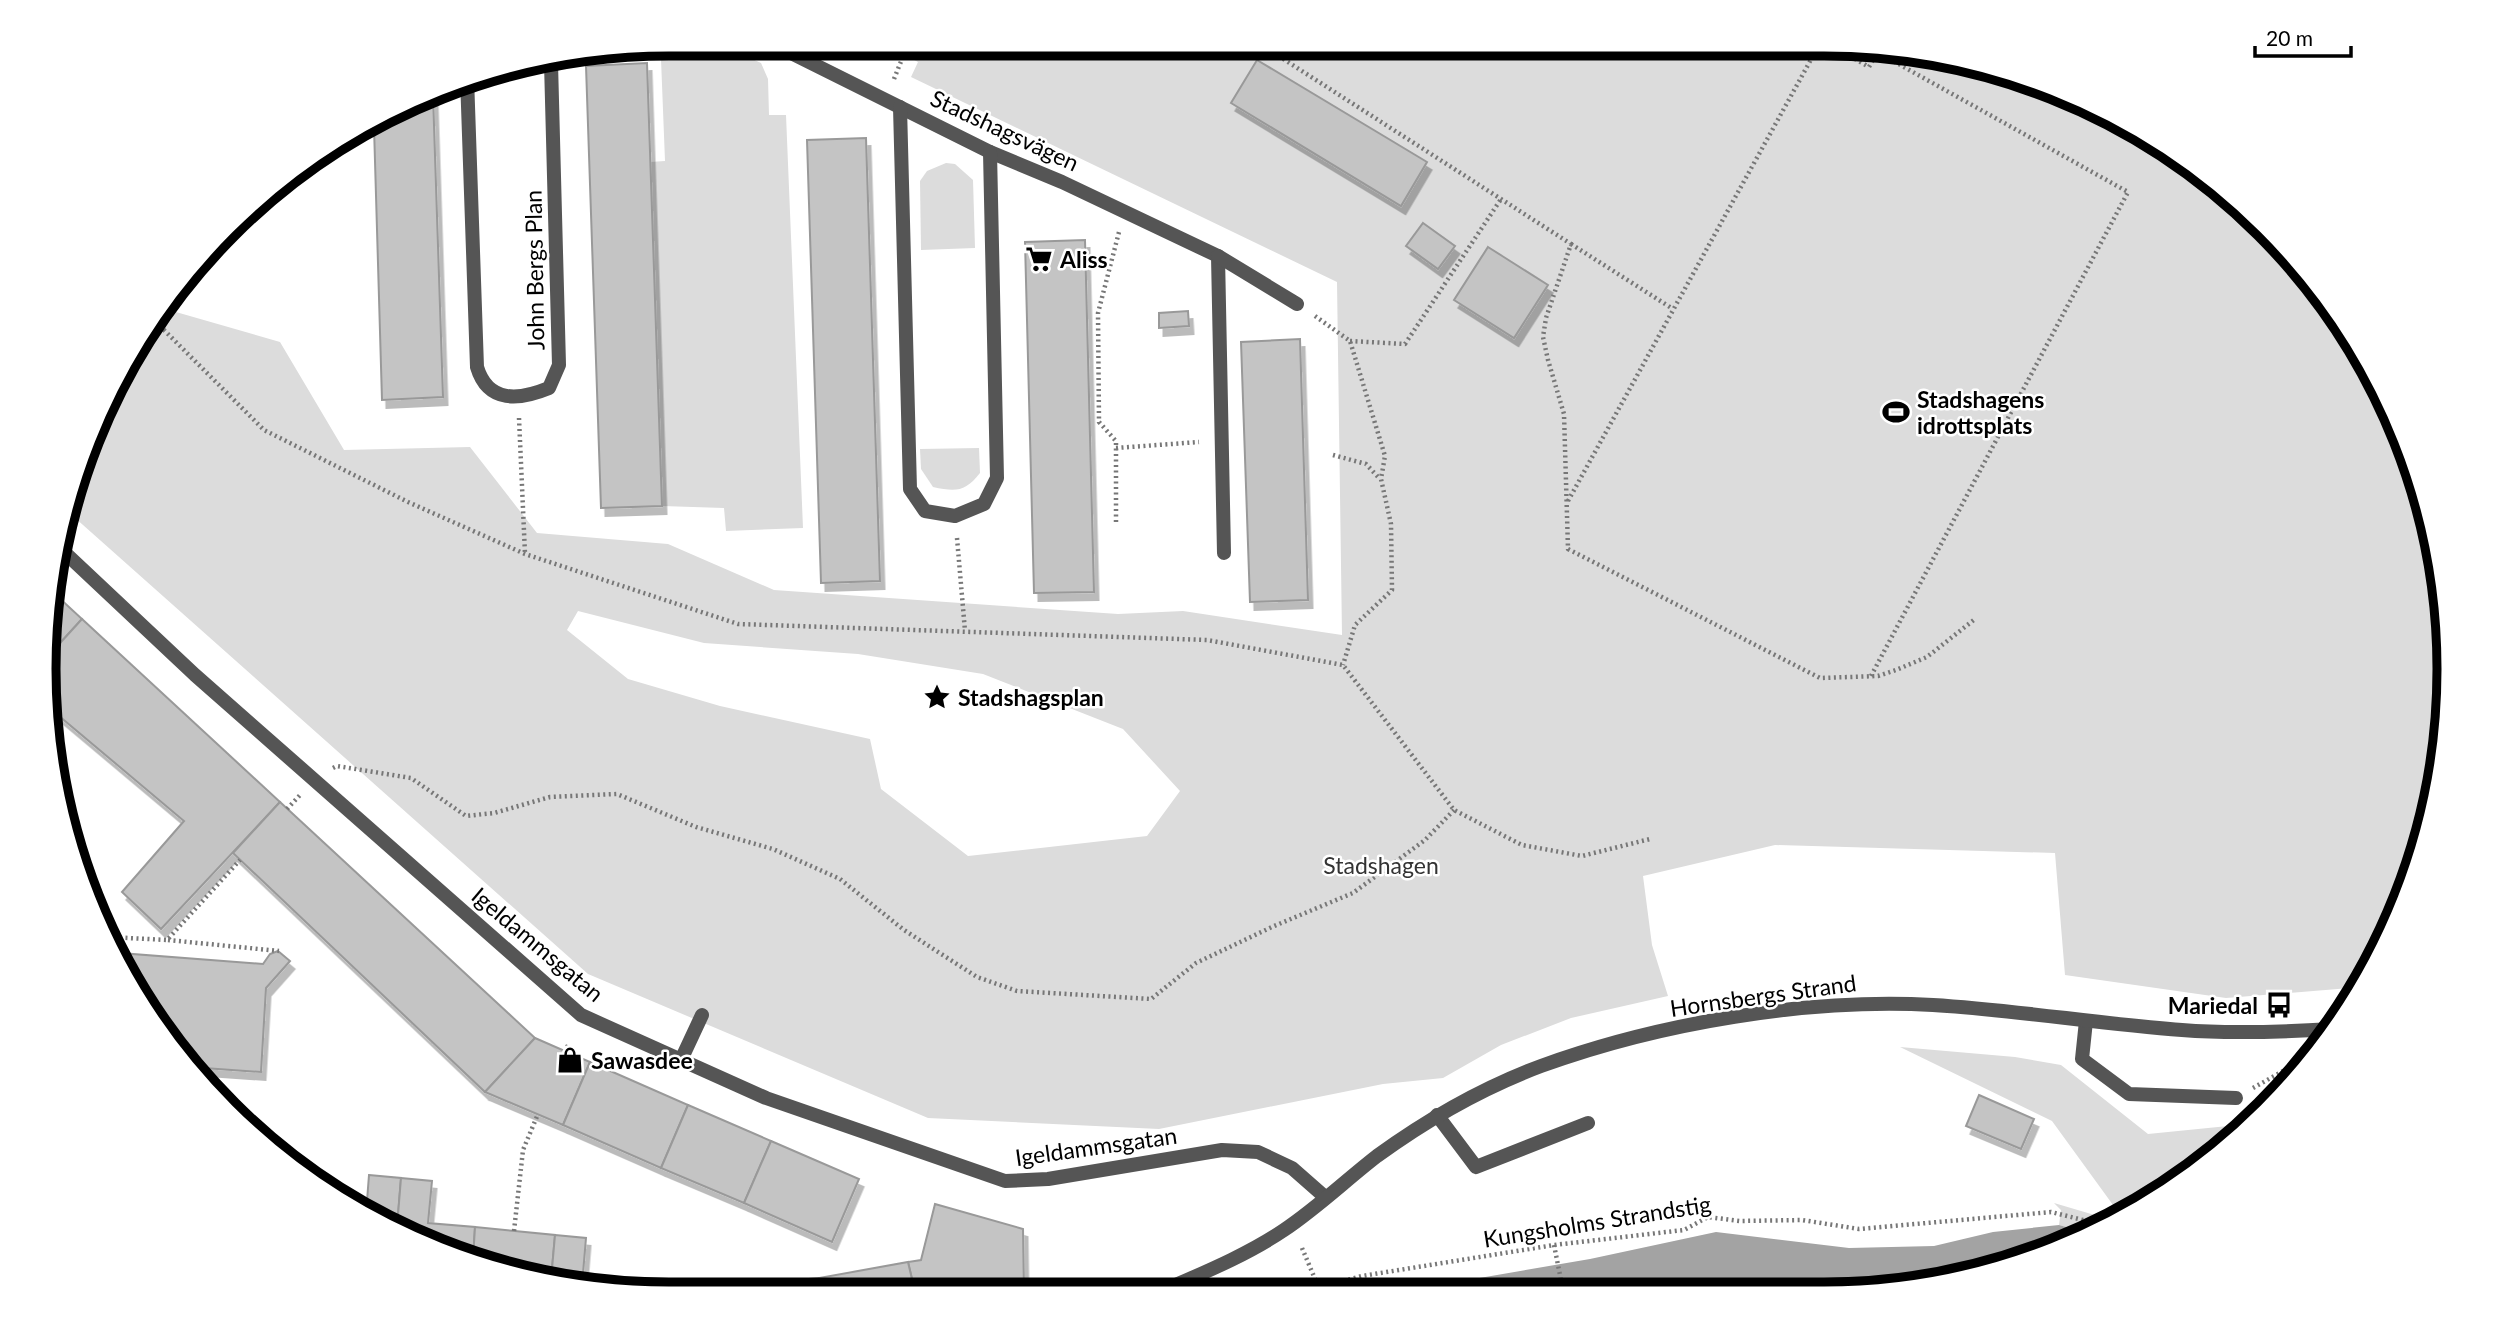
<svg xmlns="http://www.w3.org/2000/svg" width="2493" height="1338" viewBox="0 0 2493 1338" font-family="Lato,sans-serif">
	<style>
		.green { fill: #dcdcdc; fill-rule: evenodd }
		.water { fill: #a3a3a3 }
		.building { fill: #c4c4c4; stroke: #999; stroke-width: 2; filter: url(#shadow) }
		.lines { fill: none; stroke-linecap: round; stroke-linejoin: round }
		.path { stroke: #777; stroke-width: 4.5; stroke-dasharray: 2 3.5; stroke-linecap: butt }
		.lane { stroke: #555; stroke-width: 14 }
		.street { stroke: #555; stroke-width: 14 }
		.labels { text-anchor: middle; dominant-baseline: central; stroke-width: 5; stroke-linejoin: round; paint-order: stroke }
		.street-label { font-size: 23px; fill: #000; stroke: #fff }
		.poi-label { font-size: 23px; font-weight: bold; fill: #000; stroke: #fff; text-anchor: start }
		.park-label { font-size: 23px; fill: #333; stroke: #fff }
		.rim { fill: none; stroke: #000; stroke-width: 9 }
	</style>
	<defs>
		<filter id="shadow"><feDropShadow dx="4.5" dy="8" stdDeviation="0" flood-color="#0004"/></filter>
	</defs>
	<rect width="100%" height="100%" fill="#fff"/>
	<!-- green -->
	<g class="green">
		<path d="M 669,44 L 720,44 L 761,63 L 768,79 L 769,115 L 786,115 L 803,528 L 726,531 L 724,508 L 662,506 L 650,162 L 665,161 L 661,59 L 592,57 Z"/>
		<path d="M 889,44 L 1864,45 L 1986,65 L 2136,127 L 2236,199 L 2320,288 L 2385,392 L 2428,507 L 2448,628 L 2444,750 L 2416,870 L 2366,981 L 2362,987 L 2226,998 L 2065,975 L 2055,853 L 1775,845 L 1643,876 L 1652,945 L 1668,996 L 1571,1018 L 1501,1045 L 1443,1078 L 1383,1084 L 1159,1129 L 928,1118 L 588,974 L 65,509 L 149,322 L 162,308 L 280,342 L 344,450 L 470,447 L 537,533 L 668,544 L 774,590 L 1118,614 L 1183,611 L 1342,635 L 1337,282 L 911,77 L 918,62 L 893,49 ZM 578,611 L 704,643 L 858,654 L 983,674 L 1123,729 L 1180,791 L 1147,836 L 968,856 L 881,789 L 870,739 L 720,706 L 628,679 L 567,630 Z"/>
		<path d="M 946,163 L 955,164 L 973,180 L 975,248 L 921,250 L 920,181 L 927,171 Z"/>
		<path d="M 979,448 L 980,473 C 965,492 956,492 933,487 L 921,469 L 920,449 Z"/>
		<path d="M 1900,1047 L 2015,1057 L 2061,1065 L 2148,1134 L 2238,1125 L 2276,1097 L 2172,1189 L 2121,1216 L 2052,1121 Z"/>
		<path d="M 2054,1203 L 2098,1216 L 2119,1217 L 2088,1233 L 2059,1225 L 2061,1210 Z"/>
	</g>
	<!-- water -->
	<path class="water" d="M 2059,1225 L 2088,1233 L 2063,1247 L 1905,1289 L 1410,1290 L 1590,1259 L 1716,1232 L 1849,1248 L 1934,1246 L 1993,1232 Z"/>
	<!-- building -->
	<g class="building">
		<path d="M 1257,60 L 1427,162 L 1401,206 L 1231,103 Z"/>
		<path d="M 647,63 L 662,506 L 601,508 L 586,66 Z"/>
		<path d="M 433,95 L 443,397 L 382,400 L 374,127 Z"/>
		<path d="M 866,138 L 880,581 L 821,583 L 807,140 Z"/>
		<path d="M 1423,223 L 1455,246 L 1438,269 L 1406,246 Z"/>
		<path d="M 1085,240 L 1094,592 L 1034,593 L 1025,242 Z"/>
		<path d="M 1488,247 L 1548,285 L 1514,338 L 1454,300 Z"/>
		<path d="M 1188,311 L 1189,326 L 1159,328 L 1159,313 Z"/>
		<path d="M 1300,339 L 1308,600 L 1250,602 L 1241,342 Z"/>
		<path d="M 56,595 L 82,619 L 51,653 Z"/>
		<path d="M 82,619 L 280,802 L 161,929 L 122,892 L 184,821 L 46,705 L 51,653 Z"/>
		<path d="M 280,802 L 535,1038 L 485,1092 L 233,853 Z"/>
		<path d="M 278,951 L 290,961 L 266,988 L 261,1072 L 190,1067 L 119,953 L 263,964 L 270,954 Z"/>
		<path d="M 535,1038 L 590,1062 L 563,1125 L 485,1092 Z"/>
		<path d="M 590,1062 L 688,1105 L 661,1168 L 563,1125 Z"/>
		<path d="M 1979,1095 L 2034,1119 L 2021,1149 L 1966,1126 Z"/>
		<path d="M 688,1105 L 771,1141 L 744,1203 L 661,1168 Z"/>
		<path d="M 771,1141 L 859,1179 L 832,1242 L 744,1203 Z"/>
		<path d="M 369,1175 L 401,1178 L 397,1227 L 366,1214 Z"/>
		<path d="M 401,1178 L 432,1181 L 428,1223 L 475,1227 L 473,1259 L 397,1227 Z"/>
		<path d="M 935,1204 L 1023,1229 L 1024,1292 L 915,1292 L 908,1262 L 921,1260 Z"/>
		<path d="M 475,1227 L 555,1235 L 551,1280 L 507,1273 L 473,1259 Z"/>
		<path d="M 555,1235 L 586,1238 L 582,1285 L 551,1280 Z"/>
		<path d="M 908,1262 L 915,1292 L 821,1292 L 819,1278 Z"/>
		<path d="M 819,1278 L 821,1292 L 729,1293 L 729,1286 Z"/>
		<path d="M 729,1286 L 729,1293 L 635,1293 L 635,1289 Z"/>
		<path d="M 601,1288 L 635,1289 L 635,1293 L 629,1293 Z"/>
	</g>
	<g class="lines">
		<!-- path -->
		<g class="path">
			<path d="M 1260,44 L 1571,244 L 1546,318 L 1543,337 L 1548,360 L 1564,414 L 1568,549 L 1820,678 L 1878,676 L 1896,670 L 1927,657 L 1975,619"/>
			<path d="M 1831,45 L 1869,67 L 1880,48"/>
			<path d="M 894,79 L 908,44"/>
			<path d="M 1571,244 L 1673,309"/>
			<path d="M 1315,316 L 1350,341 L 1385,456 L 1381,479 L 1391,524 L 1392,590 L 1355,625 L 1343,665"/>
			<path d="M 152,318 L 264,430 L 408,502 L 525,554 L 738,624 L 1207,640 L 1343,665 L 1454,810 L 1522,845 L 1582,856 L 1650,839"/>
			<path d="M 1350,341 L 1405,344 L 1501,199"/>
			<path d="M 519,418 L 525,554"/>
			<path d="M 1116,448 L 1199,442"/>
			<path d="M 1333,455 L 1366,464 L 1380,479"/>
			<path d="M 1568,501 L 1819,45"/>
			<path d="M 1116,522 L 1116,441 L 1099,422 L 1098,313 L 1119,232"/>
			<path d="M 957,538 L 965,631"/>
			<path d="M 1871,676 L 2128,192 L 1877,52"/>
			<path d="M 333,768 L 337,766 L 411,778 L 466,816 L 494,813 L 550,797 L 617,794 L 696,827 L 773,849 L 840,879 L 904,930 L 977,977 L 1017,991 L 1151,999 L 1196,963 L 1274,926 L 1353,893 L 1425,840 L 1454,810"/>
			<path d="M 287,809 L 300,795"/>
			<path d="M 109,937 L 167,940 L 240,860"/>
			<path d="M 168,940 L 279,951"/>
			<path d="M 565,1052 L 569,1043"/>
			<path d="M 2253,1088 L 2292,1066"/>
			<path d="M 514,1231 L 523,1150 L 538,1114"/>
			<path d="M 1554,1245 L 1563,1290"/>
			<path d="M 1302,1248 L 1318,1286"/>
			<path d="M 1306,1291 L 1362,1276 L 1554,1245 L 1684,1230 L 1708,1217 L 1740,1221 L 1802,1220 L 1859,1229 L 2051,1212 L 2103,1225"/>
		</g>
		<!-- lane -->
		<g class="lane">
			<path d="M 2086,1021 L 2082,1059 L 2129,1094 L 2236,1098"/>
			<path d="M 681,1060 L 702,1015"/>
			<path d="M 1437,1115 L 1476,1167 L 1588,1123"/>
		</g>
		<!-- street -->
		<g class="street">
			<path d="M 773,44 L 990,152 L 1062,182 L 1218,256 L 1224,553"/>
			<path d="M 467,77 L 477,367 C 488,404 520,400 549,388 L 559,365 L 551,63"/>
			<path d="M 900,107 L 910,489 L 925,511 L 955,516 L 984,504 L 997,478 L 990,152"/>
			<path d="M 1218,256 L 1297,304"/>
			<path d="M 61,549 L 195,675 L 581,1015 L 766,1098 L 1005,1181 L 1048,1179 L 1222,1150 L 1258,1152 L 1292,1168 L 1325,1197"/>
			<path d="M 1162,1291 C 1203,1273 1247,1255 1284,1230 C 1317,1208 1346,1180 1377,1156 C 1428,1119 1482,1088 1541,1066 C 1659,1023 1808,998 1933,1005 C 2017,1010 2099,1024 2182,1030 C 2232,1034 2282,1032 2332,1029"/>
		</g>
	</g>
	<!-- icons -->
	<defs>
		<g id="supermarket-bare" transform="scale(2.1)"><path d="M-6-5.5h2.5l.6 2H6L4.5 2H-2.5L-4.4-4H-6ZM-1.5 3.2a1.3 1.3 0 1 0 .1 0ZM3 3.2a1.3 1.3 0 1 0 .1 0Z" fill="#000" stroke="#fff" stroke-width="2.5" paint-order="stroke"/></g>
		<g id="stadium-bare" transform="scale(2.1)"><path d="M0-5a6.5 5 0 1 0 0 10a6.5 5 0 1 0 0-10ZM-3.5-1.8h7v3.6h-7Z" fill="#000" stroke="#fff" stroke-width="2.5" paint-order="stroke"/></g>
		<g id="sight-bare" transform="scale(2.1)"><path d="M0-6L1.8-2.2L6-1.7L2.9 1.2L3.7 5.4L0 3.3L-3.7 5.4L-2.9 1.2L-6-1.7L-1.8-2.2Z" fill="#000" stroke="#fff" stroke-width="2.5" paint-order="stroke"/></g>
		<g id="bus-bare" transform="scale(2.1)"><path d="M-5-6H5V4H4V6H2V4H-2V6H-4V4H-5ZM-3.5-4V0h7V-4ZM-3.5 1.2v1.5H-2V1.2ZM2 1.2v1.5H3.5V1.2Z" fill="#000" stroke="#fff" stroke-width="2.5" paint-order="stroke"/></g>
		<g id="shop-bare" transform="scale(2.1)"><path d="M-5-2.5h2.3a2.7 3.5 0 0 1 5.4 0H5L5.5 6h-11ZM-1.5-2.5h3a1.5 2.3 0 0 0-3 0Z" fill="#000" stroke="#fff" stroke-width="2.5" paint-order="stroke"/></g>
	</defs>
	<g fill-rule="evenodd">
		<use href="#supermarket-bare" x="1039" y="259"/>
		<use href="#stadium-bare" x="1896" y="412"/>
		<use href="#sight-bare" x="937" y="697"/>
		<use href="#bus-bare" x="2279" y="1005"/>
		<use href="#shop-bare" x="570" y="1060"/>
	</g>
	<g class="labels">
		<!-- street labels -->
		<g class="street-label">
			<text transform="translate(1005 130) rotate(25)">Stadshagsvägen</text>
			<text transform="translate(534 270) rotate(-91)">John Bergs Plan</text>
			<text transform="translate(538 944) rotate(40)">Igeldammsgatan</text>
			<text transform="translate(1763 995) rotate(-8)">Hornsbergs Strand</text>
			<text transform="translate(1096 1146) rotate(-8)">Igeldammsgatan</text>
			<text transform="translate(1597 1221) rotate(-9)">Kungsholms Strandstig</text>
		</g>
		<!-- poi labels -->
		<g class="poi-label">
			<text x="1060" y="259">Aliss</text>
			<text x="1917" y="399">Stadshagens<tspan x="1917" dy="26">idrottsplats</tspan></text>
			<text x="958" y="697">Stadshagsplan</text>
			<text x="2258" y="1005" text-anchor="end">Mariedal</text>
			<text x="591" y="1060">Sawasdee</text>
		</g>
		<!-- park labels -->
		<g class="park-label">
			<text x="1381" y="865">Stadshagen</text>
		</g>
	</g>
	<!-- crop -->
	<path d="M0 0H2493V1338H0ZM669 56H1824A613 613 0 0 1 2437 669V669A613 613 0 0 1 1824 1282H669A613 613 0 0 1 56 669V669A613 613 0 0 1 669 56Z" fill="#fff" fill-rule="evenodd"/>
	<path class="rim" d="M669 56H1824A613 613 0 0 1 2437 669V669A613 613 0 0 1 1824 1282H669A613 613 0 0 1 56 669V669A613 613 0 0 1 669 56Z"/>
	<!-- scale -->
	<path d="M2255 46v10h96v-10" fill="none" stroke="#000000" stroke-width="3.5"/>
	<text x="2266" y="46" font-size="21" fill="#000000" stroke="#ffffff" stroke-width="5" paint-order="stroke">20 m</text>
</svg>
